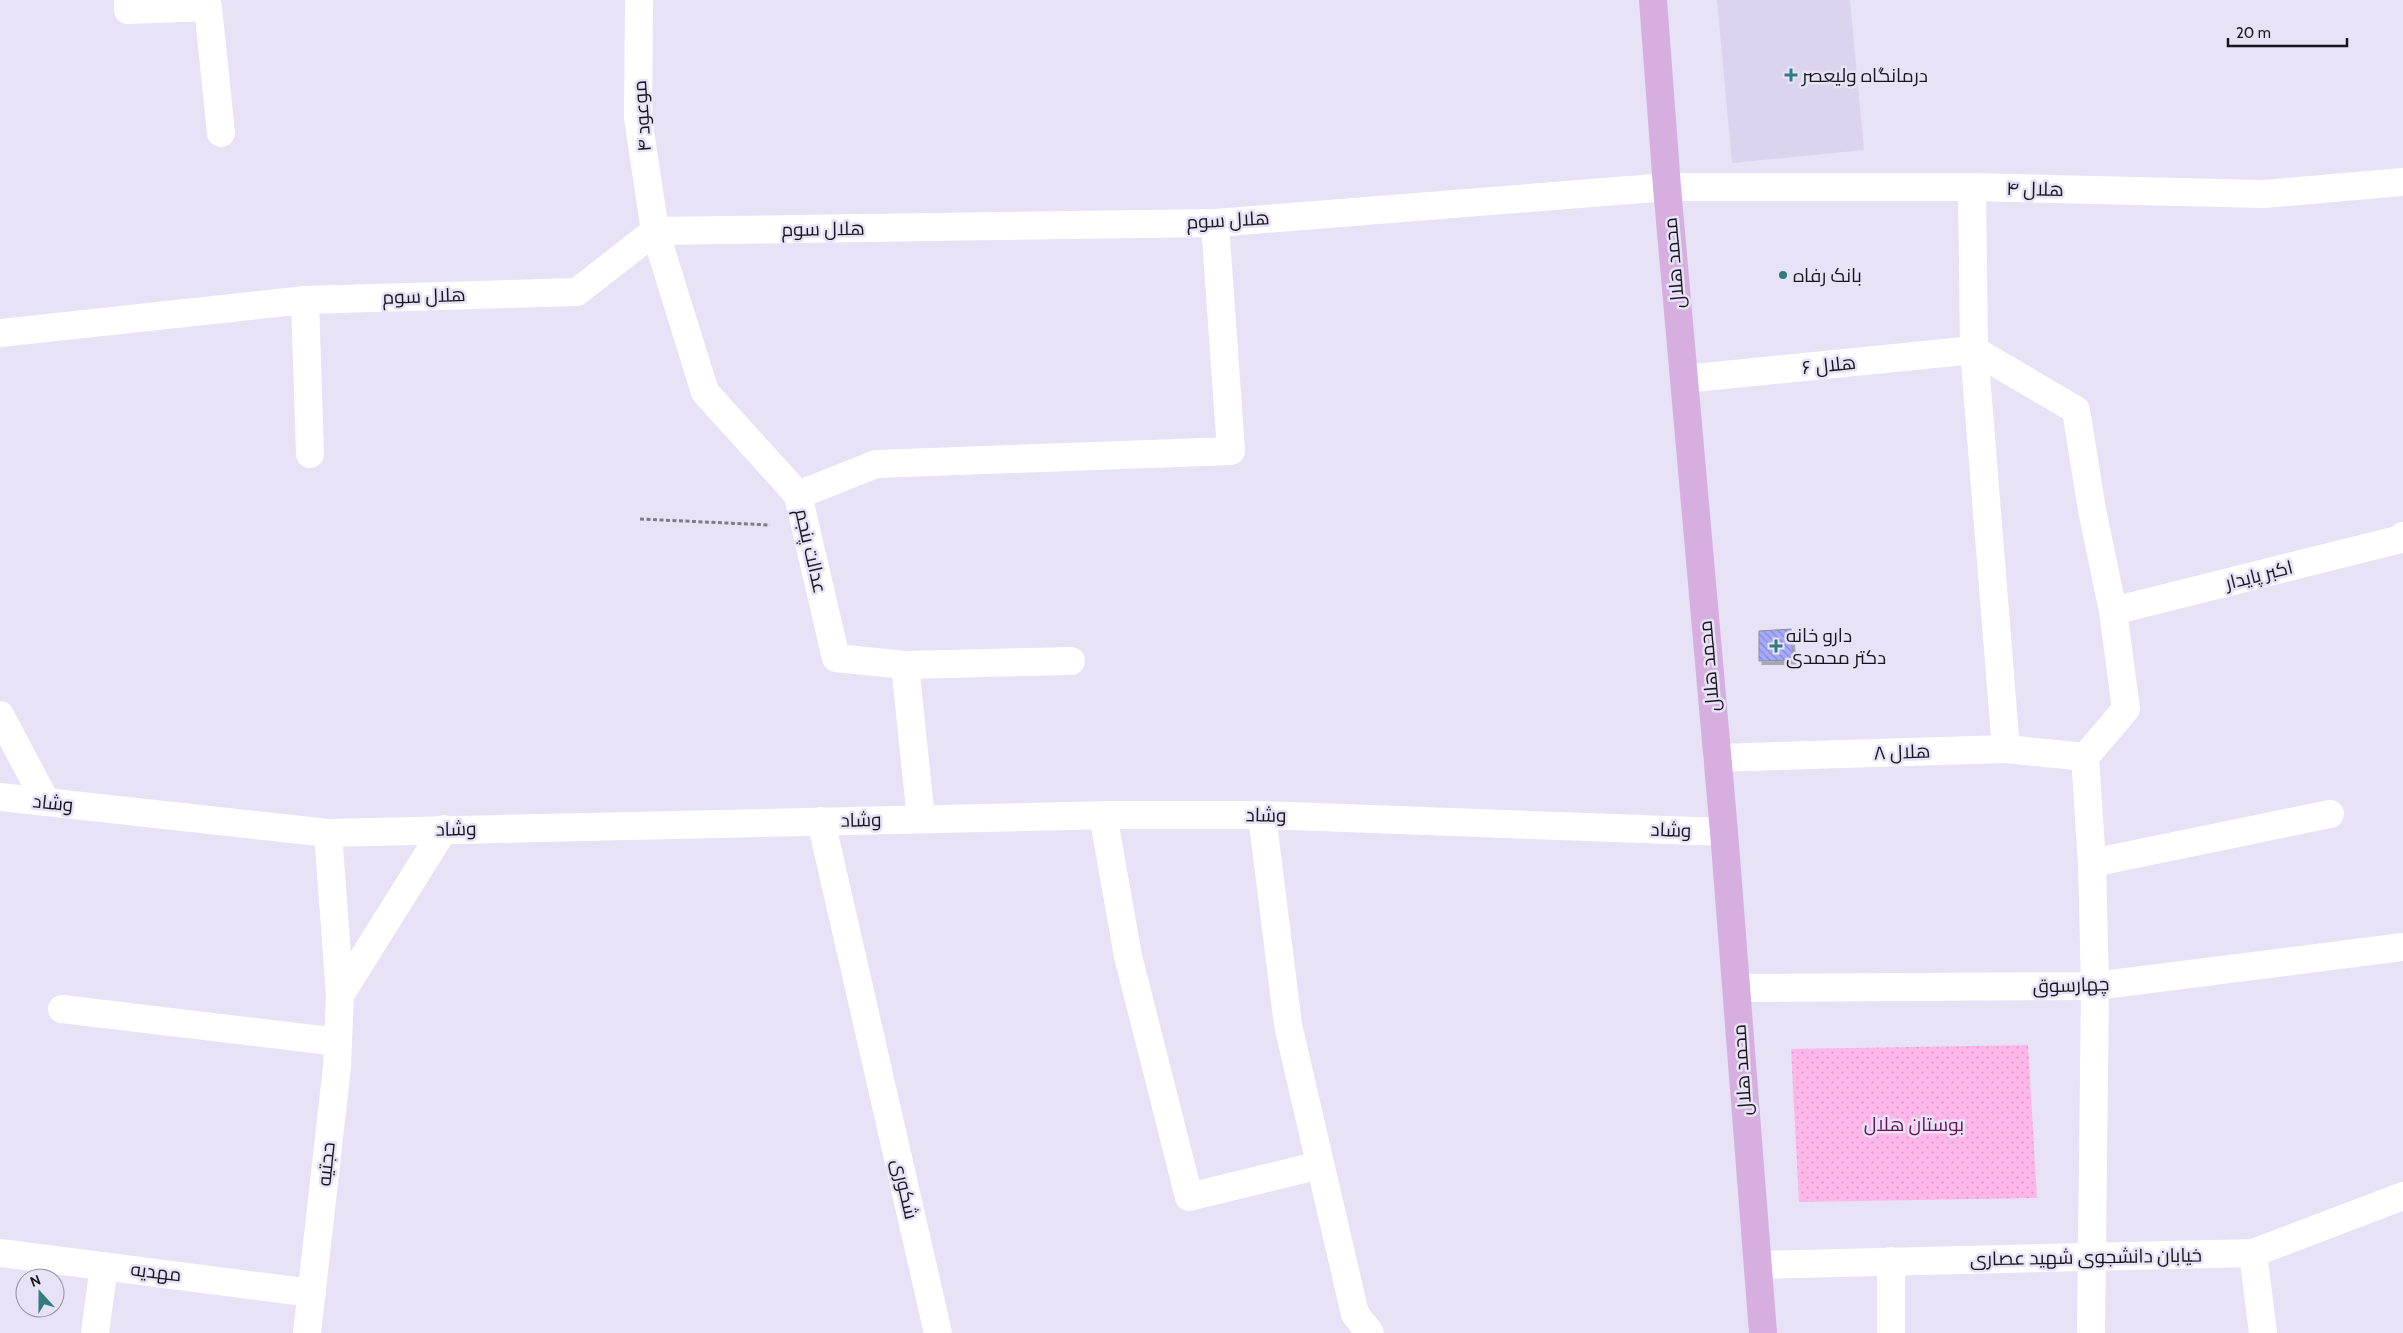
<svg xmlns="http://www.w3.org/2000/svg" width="2403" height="1333" viewBox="0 0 2403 1333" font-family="Cabin,Cairo,sans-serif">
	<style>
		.built { fill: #dcd4ee }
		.park { fill: url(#park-dots) }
		.building { fill: url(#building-back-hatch); stroke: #8c8fa1; filter: url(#shadow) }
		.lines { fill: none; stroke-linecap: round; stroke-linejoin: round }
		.path { stroke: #7f7c88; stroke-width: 3; stroke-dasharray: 4 2.5; stroke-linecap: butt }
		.minor { stroke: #fff; stroke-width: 28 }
		.major { stroke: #d6afe0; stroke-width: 28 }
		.poi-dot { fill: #327b81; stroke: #e7e2f5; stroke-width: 2 }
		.labels { text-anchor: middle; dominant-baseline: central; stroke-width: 5; stroke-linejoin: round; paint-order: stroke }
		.poi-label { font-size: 19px; fill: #18161d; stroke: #e7e2f5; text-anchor: start }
		.street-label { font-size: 19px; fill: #18161d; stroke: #e7e2f5 }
		.park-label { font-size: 19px; fill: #6c0e59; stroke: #e7e2f5 }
	</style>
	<defs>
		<pattern id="park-dots" width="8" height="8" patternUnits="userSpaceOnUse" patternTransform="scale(1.25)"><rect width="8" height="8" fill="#feb7e8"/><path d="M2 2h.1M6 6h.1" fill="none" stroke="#d99dc7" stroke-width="1.8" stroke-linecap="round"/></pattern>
		<pattern id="building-back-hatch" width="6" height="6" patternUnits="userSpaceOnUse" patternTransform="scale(1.25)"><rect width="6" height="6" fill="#a5aafd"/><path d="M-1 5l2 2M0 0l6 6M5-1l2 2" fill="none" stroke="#8589cc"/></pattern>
		<filter id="shadow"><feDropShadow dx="3" dy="5.5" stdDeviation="0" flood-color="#0004"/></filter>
	</defs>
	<rect width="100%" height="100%" fill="#e7e2f5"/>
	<!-- built -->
	<path class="built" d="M 1717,0 L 1850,0 L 1864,150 L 1732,163 Z"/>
	<!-- park -->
	<path class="park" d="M 2028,1045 L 2037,1198 L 1799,1202 L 1791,1049 Z"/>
	<!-- building -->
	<path class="building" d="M 1791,629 L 1793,660 L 1759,661 L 1759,631 Z"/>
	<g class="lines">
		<!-- path -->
		<path class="path" d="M 640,519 L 770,525"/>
		<!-- minor -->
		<g class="minor">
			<path d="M 128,0 L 128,10 L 208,7 L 221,133"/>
			<path d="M 639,0 L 638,118 L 655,231 L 705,392 L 798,495 L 836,658 L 905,665 L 921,819"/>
			<path d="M 1972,187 L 1974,350 L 2006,749"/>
			<path d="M 305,300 L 310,454"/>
			<path d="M 0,333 L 305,300 L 577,292 L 655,231 L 1215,223 L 1667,187 L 1972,187 L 2264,194 L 2403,182"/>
			<path d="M 1684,379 L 1974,350 L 2076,410 L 2092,510 L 2113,611 L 2126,709 L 2085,757 L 2092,863 L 2095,986 L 2091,1333"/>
			<path d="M 798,495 L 876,464 L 1231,451 L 1215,223"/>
			<path d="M 2113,611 L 2401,539 L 2403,536"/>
			<path d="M 905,665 L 1071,661"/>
			<path d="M 0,715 L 46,802"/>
			<path d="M 1717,758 L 2006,749 L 2085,757"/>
			<path d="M 0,797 L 328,833 L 1112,815 L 1262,815 L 1724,832"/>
			<path d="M 1103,815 L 1128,956 L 1189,1197 L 1320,1165"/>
			<path d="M 1262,815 L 1288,1025 L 1355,1314 L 1370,1333"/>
			<path d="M 821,821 L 938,1333"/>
			<path d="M 328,833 L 340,995 L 444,829"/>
			<path d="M 2092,863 L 2330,814"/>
			<path d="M 1736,988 L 2095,986 L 2403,947"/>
			<path d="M 62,1009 L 338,1042"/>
			<path d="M 0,1253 L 312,1293"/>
			<path d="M 2253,1253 L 2263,1333"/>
			<path d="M 1891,1261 L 1891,1333"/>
			<path d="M 1758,1265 L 2253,1253 L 2403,1196"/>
			<path d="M 95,1333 L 104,1266"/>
			<path d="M 307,1333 L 337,1067 L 340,995"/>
		</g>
		<!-- major -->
		<path class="major" d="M 1653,0 L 1667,187 L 1724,832 L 1763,1333"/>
	</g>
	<!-- markers -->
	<g class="poi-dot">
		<path d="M1788.5 67.5h5v5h5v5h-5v5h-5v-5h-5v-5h5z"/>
		<circle cx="1783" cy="275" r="5"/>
		<path d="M1773.5 638.5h5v5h5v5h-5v5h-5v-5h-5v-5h5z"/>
	</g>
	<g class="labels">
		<!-- poi labels -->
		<g class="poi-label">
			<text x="1802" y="75">درمانگاه ولیعصر</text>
			<text x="1793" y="275">بانک رفاه</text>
			<text x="1786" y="635">دارو خانه<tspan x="1786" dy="22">دکتر محمدی</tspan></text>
		</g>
		<!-- street labels -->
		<g class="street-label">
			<text transform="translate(642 116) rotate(-94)">موعود ۴</text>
			<text transform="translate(2035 189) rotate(1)">هلال ۴</text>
			<text transform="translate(1228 220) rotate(-3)">هلال سوم</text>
			<text transform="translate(823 229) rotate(-1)">هلال سوم</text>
			<text transform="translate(1674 263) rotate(-95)">محمد هلال</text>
			<text transform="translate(424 296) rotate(-2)">هلال سوم</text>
			<text transform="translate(1829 365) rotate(-6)">هلال ۶</text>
			<text transform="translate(811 551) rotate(77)">عدالت پنجم</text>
			<text transform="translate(2259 575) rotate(-14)">اکبر پایدار</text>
			<text transform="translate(1709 666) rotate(-95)">محمد هلال</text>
			<text transform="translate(1902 752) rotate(-2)">هلال ۸</text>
			<text transform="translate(53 803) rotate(6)">وشاد</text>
			<text transform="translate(1266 815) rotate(1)">وشاد</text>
			<text transform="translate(861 820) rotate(-1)">وشاد</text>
			<text transform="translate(456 829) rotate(-1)">وشاد</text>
			<text transform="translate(1671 830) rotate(2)">وشاد</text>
			<text transform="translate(2071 985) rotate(-2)">چهارسوق</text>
			<text transform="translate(1742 1070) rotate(-94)">محمد هلال</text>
			<text transform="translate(326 1164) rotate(-84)">حجتیه</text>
			<text transform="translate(905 1189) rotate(77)">شکوری</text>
			<text transform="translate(2086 1257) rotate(-1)">خیابان دانشجوی شهید عصاری</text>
			<text transform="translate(156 1272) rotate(7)">مهدیه</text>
		</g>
		<!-- park labels -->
		<g class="park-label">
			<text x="1914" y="1124">بوستان هلال</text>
		</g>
	</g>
	<!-- north arrow -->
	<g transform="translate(40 1293) rotate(339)"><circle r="24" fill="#e7e2f5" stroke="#94909f"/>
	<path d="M0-4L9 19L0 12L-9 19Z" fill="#327b81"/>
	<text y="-8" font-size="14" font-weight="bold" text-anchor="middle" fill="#18161d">N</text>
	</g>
	<!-- scale -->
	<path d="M2228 38v8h119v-8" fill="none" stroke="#18161d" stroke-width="2.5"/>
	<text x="2236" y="38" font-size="15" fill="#18161d" stroke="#e7e2f5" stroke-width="4" paint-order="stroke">20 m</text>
</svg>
